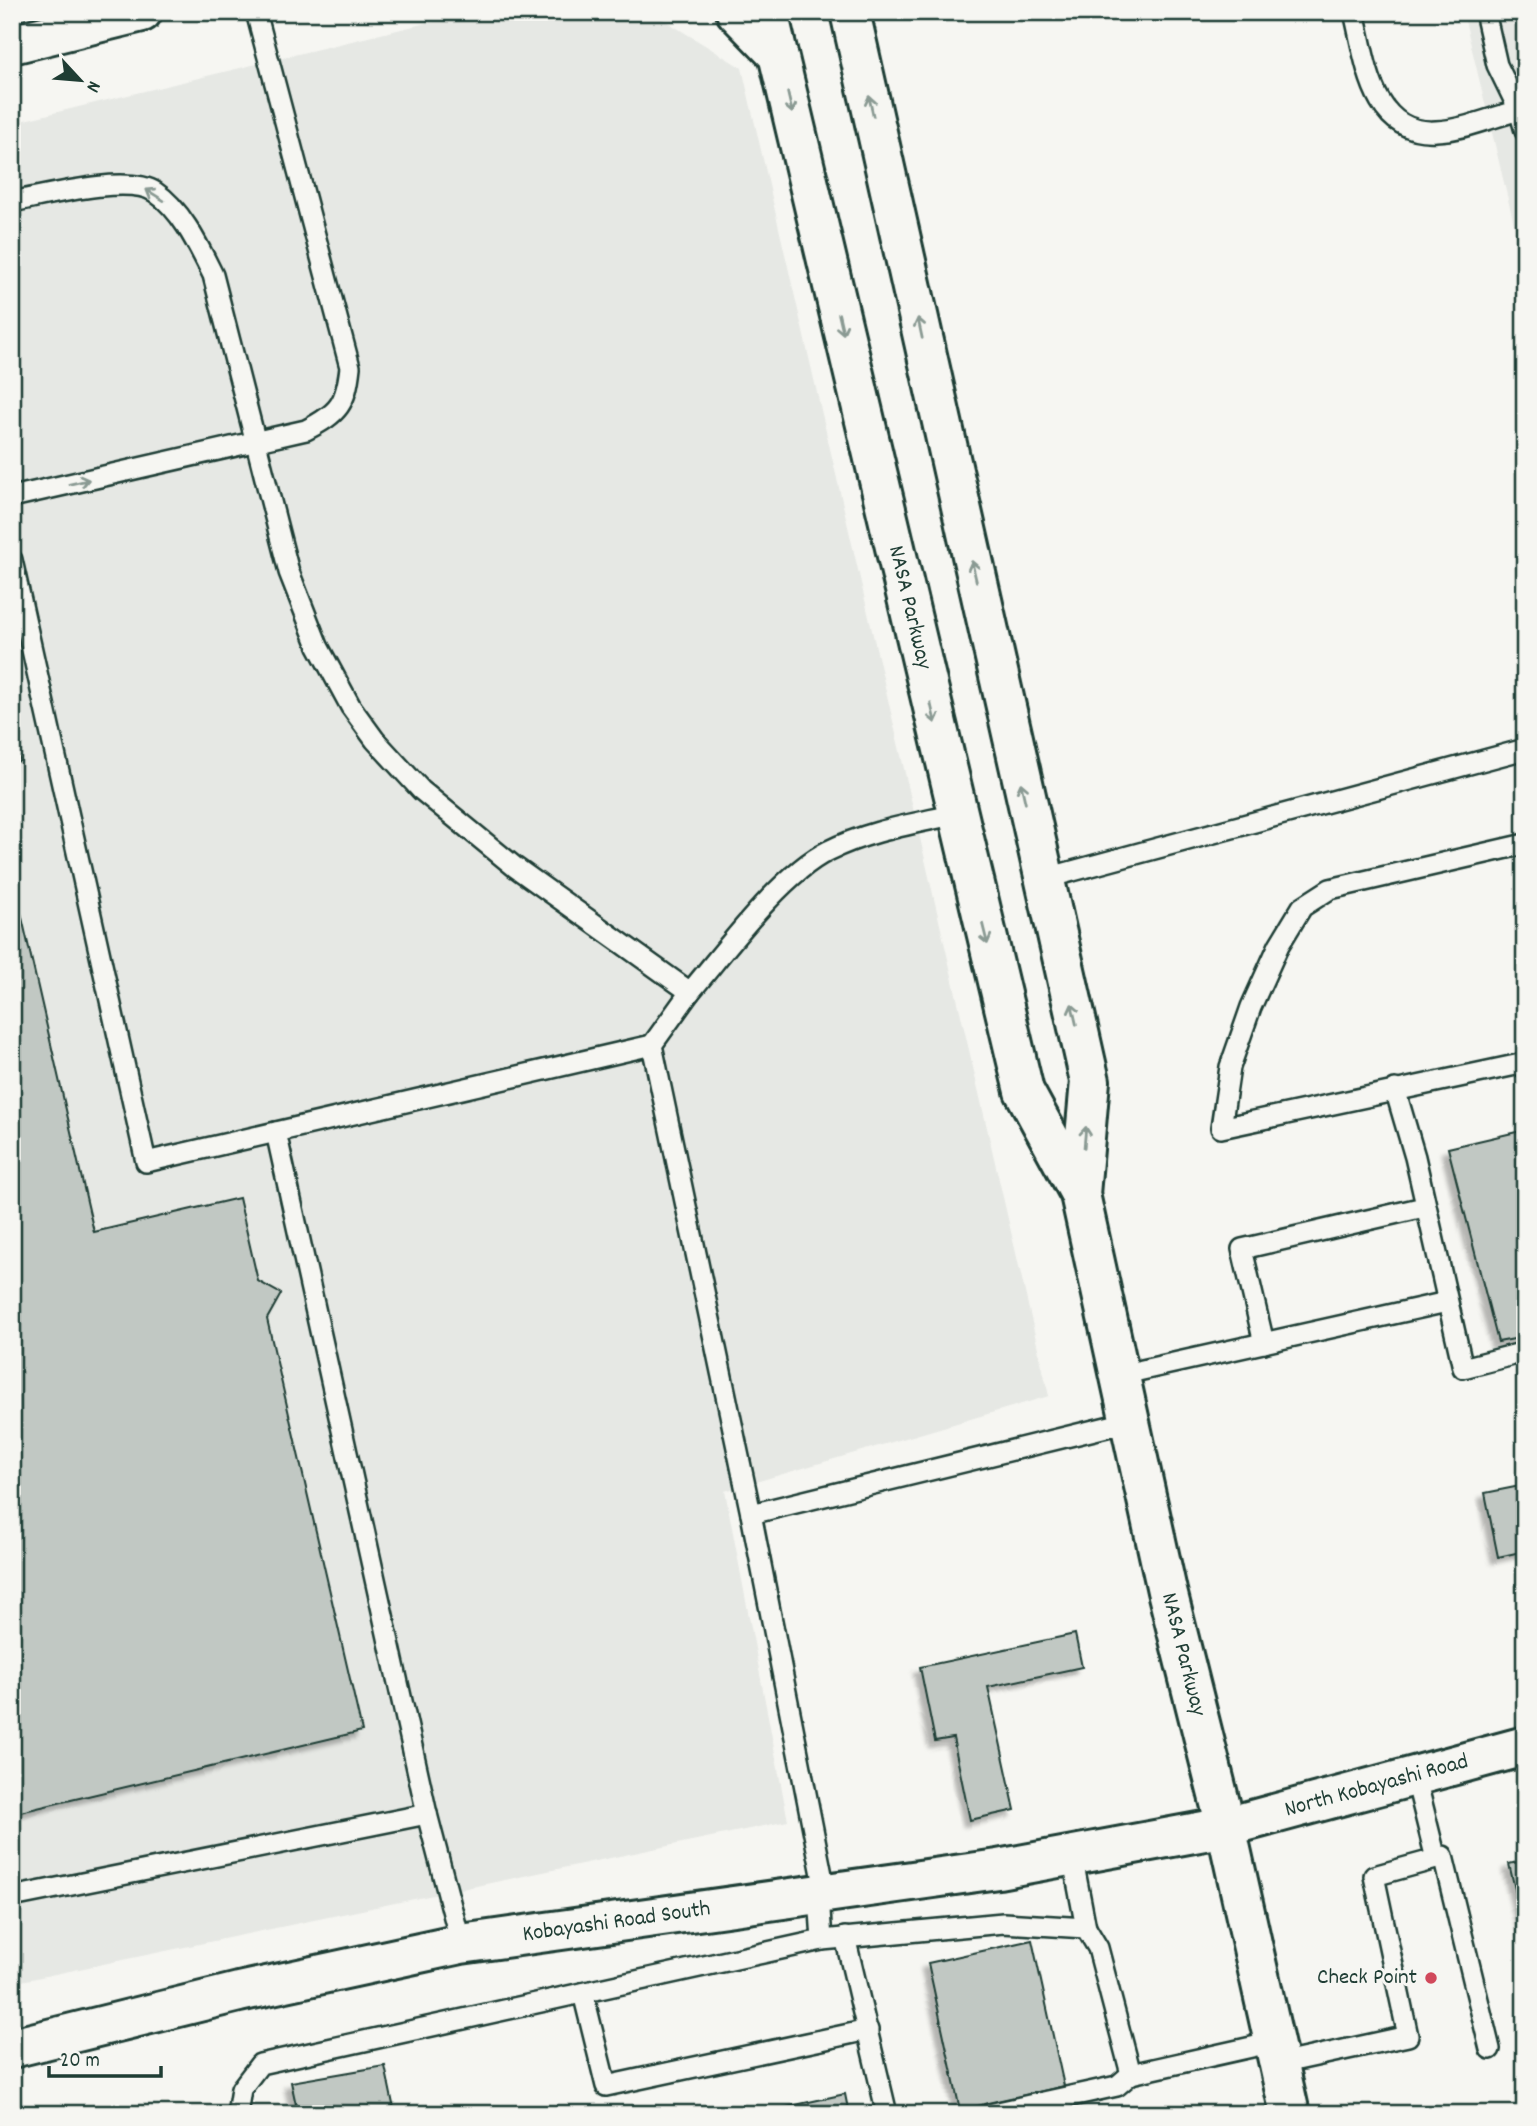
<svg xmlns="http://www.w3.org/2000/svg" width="1537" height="2126" viewBox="0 0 1537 2126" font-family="Dekko,sans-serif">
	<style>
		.built { fill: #e6e8e4 }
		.building { fill: #c1c8c3; stroke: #1f3d34; stroke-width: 2; filter: url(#shadow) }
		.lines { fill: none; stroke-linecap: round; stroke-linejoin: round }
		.lane-casing { stroke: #1f3d34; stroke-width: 24 }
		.street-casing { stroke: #1f3d34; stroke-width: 44 }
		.secondary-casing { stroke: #1f3d34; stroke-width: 44 }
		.primary-casing { stroke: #1f3d34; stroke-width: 44 }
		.lane { stroke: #f6f6f2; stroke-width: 19 }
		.street { stroke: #f6f6f2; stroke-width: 38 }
		.secondary { stroke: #f6f6f2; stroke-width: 38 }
		.primary { stroke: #f6f6f2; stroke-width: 38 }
		.oneway { stroke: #8a9a93 }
		.poi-dot { fill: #d1495b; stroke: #f6f6f2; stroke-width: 2.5 }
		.labels { text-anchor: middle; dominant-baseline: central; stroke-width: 6; stroke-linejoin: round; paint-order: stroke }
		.street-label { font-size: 23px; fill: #1f3d34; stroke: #f6f6f2 }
		.poi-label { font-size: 23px; fill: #1f3d34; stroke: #f6f6f2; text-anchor: end }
	</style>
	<defs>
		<filter id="shadow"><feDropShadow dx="-6" dy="6" stdDeviation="2" flood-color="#0004"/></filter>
	</defs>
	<rect width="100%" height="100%" fill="#f6f6f2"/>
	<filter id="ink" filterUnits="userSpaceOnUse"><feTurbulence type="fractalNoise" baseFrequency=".0143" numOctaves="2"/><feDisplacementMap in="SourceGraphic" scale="14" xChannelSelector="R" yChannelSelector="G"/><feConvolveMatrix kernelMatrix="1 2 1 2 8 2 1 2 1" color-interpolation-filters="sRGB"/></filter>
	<g filter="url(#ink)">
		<!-- built -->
		<g class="built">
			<path d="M 472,12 L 651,12 L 742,68 L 1049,1396 L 725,1491 L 788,1821 L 12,1983 L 12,123 Z"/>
			<path d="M 1463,12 L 1525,12 L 1525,270 Z"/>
		</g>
		<!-- building -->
		<g class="building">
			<path d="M 12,729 L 20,761 L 12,763 Z"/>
			<path d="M 12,874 L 94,1232 L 239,1198 L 258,1281 L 281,1294 L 267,1319 L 362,1731 L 12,1814 Z"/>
			<path d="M 1525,1130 L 1525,1337 L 1498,1342 L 1448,1148 Z"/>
			<path d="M 1525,1485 L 1525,1551 L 1498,1557 L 1485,1493 Z"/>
			<path d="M 1075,1634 L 1082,1667 L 988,1687 L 1015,1810 L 970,1820 L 953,1738 L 935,1741 L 920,1667 Z"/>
			<path d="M 1525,1860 L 1525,1931 L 1509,1864 Z"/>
			<path d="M 1032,1940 L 1064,2086 L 960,2110 L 928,1963 Z"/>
			<path d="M 385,2066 L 395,2114 L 298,2114 L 291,2082 Z"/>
			<path d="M 845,2094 L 849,2114 L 755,2114 Z"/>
		</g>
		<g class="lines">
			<!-- lane casing -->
			<g class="lane-casing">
				<g id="lane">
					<path d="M 1354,12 C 1366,60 1371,135 1436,131 C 1465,130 1496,115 1525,109"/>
					<path d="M 1485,12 L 1497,65 L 1519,110 L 1525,131"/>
					<path d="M 12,202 C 44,196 128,174 155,192 C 182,210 199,247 213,275 L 289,572 L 318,646 L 351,707 L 375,740 L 421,790 L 515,867 L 690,992 C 724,952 781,874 828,851 C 868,831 913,824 956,814"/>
					<path d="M 12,497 L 306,430 C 339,413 346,404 350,367 L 256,12"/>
					<path d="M 12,560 L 146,1162 L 652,1045"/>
					<path d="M 1525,844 L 1330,889 L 1302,907 L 1279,945 L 1251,1007 L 1230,1067 L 1221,1128 L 1525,1063"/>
					<path d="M 1043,879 L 1525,749"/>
					<path d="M 690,992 L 652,1045 L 751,1514 L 826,1895"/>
					<path d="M 1395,1089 L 1415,1157 L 1463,1368 L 1525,1352"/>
					<path d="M 276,1132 L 427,1814 L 461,1944"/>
					<path d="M 1264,1343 L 1242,1249 L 1424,1207"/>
					<path d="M 1120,1375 L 1447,1302"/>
					<path d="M 751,1514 L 1131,1421"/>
					<path d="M 1072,1855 L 1086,1928"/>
					<path d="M 1436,1859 L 1443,1856 L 1490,2049"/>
					<path d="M 12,1897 L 427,1814"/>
					<path d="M 845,1937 L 887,2114"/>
					<path d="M 822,1940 L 1003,1923 L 1086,1928 L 1098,1948 L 1131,2074 L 1274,2042"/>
					<path d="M 583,1993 L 606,2086 L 868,2030"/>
					<path d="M 1279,2064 L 1408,2036 L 1374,1876 L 1436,1859 L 1415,1775"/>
					<path d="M 237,2114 L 241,2089 L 260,2064 L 822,1940 L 819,1896"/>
					<path d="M 989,2114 L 1117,2086 L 1131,2074"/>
				</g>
			</g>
			<!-- street casing -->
			<g class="street-casing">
				<g id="street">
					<path id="s1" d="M 1226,1827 L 1525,1746"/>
				</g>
			</g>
			<!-- secondary casing -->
			<g class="secondary-casing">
				<g id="secondary">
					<path d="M 12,44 L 142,12"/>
					<path id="s2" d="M 12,2048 L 239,1992 L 461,1944 L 998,1869 L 1226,1827"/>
				</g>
			</g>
			<!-- primary casing -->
			<g class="primary-casing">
				<g id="primary">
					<path d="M 736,12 L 778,55"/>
					<path id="s3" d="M 768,12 L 1024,1091 L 1080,1194 L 1167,1591 L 1226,1827 L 1290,2114"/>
					<path d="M 850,12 L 1090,1081 L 1080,1194"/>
				</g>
			</g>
			<!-- lane -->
			<use href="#lane" class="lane"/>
			<!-- street -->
			<use href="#street" class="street"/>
			<!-- secondary -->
			<use href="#secondary" class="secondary"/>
			<!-- primary -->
			<use href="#primary" class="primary"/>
		</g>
		<!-- one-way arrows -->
		<defs><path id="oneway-shaft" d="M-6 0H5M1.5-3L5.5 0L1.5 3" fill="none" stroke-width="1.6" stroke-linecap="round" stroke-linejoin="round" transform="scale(1.75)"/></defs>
		<g class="oneway">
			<use href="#oneway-shaft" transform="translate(790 103) rotate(77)"/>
			<use href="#oneway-shaft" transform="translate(871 106) rotate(-102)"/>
			<use href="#oneway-shaft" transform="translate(155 195) rotate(-148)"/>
			<use href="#oneway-shaft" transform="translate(841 324) rotate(77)"/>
			<use href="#oneway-shaft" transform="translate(920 328) rotate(-102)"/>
			<use href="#oneway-shaft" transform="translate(79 482) rotate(-13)"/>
			<use href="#oneway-shaft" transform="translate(974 571) rotate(-103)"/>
			<use href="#oneway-shaft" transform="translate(933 713) rotate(77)"/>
			<use href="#oneway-shaft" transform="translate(1023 793) rotate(-103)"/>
			<use href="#oneway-shaft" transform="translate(985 934) rotate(76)"/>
			<use href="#oneway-shaft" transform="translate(1074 1014) rotate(-103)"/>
			<use href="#oneway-shaft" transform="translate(1085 1137) rotate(-85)"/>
		</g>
	</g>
	<!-- markers -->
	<circle class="poi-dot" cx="1431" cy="1978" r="7"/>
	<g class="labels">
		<!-- street labels -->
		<g class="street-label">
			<text stroke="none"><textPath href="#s3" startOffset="612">NASA Parkway</textPath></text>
			<text stroke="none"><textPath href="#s3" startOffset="1698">NASA Parkway</textPath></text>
			<text stroke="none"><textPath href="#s1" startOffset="156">North Kobayashi Road</textPath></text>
			<text stroke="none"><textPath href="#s2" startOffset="618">Kobayashi Road South</textPath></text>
		</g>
		<!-- poi labels -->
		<g class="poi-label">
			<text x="1417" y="1978">Check Point</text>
		</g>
	</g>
	<!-- margin -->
	<rect width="1537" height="2126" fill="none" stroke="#f6f6f2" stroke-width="42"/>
	<rect x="21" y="21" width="1495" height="2084" fill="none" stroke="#1f3d34" stroke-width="2.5" filter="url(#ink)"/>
	<!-- north arrow -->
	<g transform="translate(80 80) rotate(116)" stroke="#f6f6f2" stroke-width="5" paint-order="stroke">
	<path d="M0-5L12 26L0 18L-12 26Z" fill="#1f3d34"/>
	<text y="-10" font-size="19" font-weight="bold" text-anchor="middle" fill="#1f3d34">N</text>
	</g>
	<!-- scale -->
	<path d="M49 2066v10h112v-10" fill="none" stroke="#1f3d34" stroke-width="3.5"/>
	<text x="60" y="2066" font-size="21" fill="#1f3d34" stroke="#f6f6f2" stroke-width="5" paint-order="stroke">20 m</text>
</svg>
